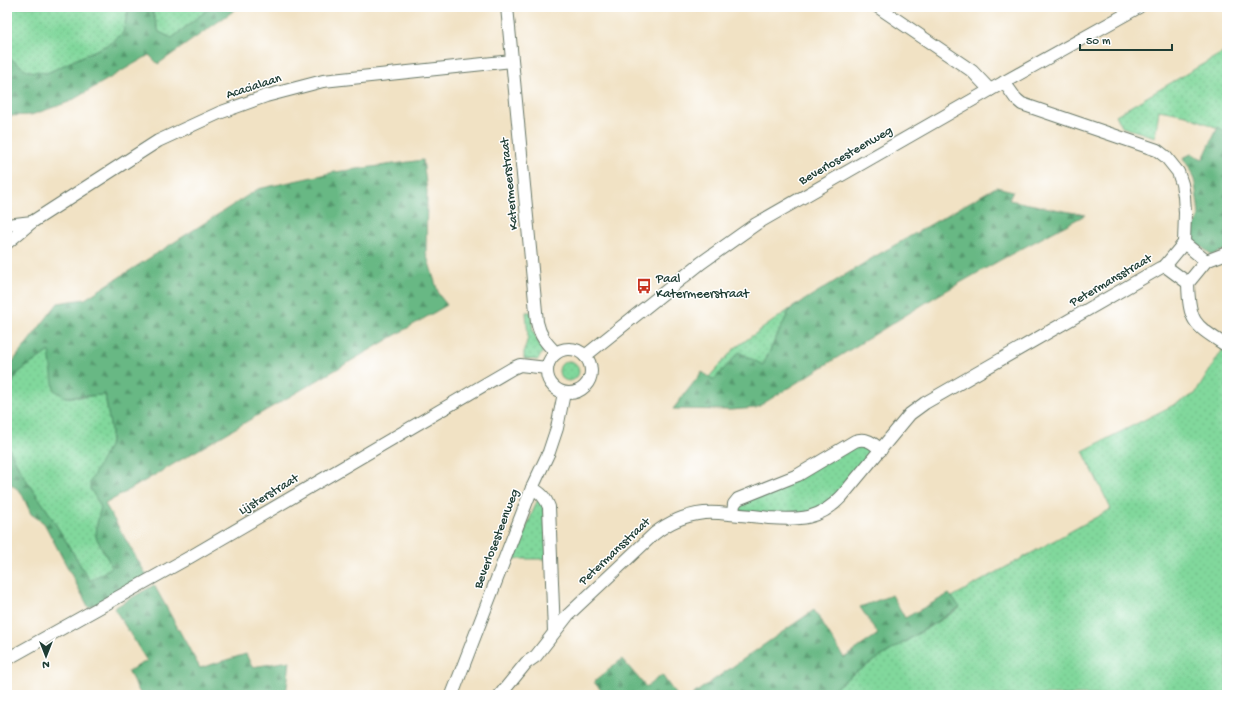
<svg xmlns="http://www.w3.org/2000/svg" width="1234" height="702" viewBox="0 0 1234 702" font-family="'Gochi Hand',sans-serif">
	<style>
		.grass { fill: url(#grass-dots); stroke: #508a68 }
		.forest { fill: url(#forest-firs); stroke: #447a5c }
		.lines { fill: none; stroke-linecap: round; stroke-linejoin: round }
		.minor-casing { stroke: #687766; stroke-width: 14 }
		.minor { stroke: #fff; stroke-width: 12 }
		.labels { text-anchor: middle; dominant-baseline: central; stroke-width: 3; stroke-linejoin: round; paint-order: stroke }
		.street-label { font-size: 13px; fill: #1f3d34; stroke: #fff }
		.poi-label { font-size: 13px; fill: #1f3d34; stroke: #fff; text-anchor: start }
	</style>
	<defs>
		<pattern id="grass-dots" width="8" height="8" patternUnits="userSpaceOnUse"><rect width="8" height="8" fill="#81d89c"/><path d="M2 2h.1M6 6h.1" fill="none" stroke="#6fba87" stroke-width="1.8" stroke-linecap="round"/></pattern>
		<pattern id="forest-firs" width="22" height="20" patternUnits="userSpaceOnUse"><rect width="22" height="20" fill="#68b884"/><path d="M5 1l3.5 6h-7zM16 11l3.5 6h-7z" fill="#55976d"/></pattern>
	</defs>
	<rect width="100%" height="100%" fill="#fff"/>
	<filter id="ink" filterUnits="userSpaceOnUse"><feTurbulence type="fractalNoise" baseFrequency=".025" numOctaves="2"/><feDisplacementMap in="SourceGraphic" scale="8" xChannelSelector="R" yChannelSelector="G"/><feConvolveMatrix kernelMatrix="1 2 1 2 8 2 1 2 1" color-interpolation-filters="sRGB"/></filter>
	<filter id="wash" filterUnits="userSpaceOnUse"><feTurbulence type="fractalNoise" baseFrequency=".012" numOctaves="4" result="noise"/><feDisplacementMap in="SourceGraphic" scale="16" xChannelSelector="R" yChannelSelector="G"/><feGaussianBlur stdDeviation="0.9" result="paint"/><feColorMatrix in="noise" values="0 0 0 0 0 0 0 0 0 0 0 0 0 0 0 0 0 1.4 0 .05"/><feComposite in="paint" operator="in"/></filter>
	<g filter="url(#wash)">
		<rect width="100%" height="100%" fill="#f1e2c4"/>
		<!-- grass -->
		<g class="grass">
			<path d="M 7,7 L 129,7 L 123,33 L 109,44 L 47,73 L 28,71 L 7,56 Z"/>
			<path d="M 151,7 L 211,7 L 172,38 L 159,32 Z"/>
			<path d="M 1227,50 L 1227,132 L 1186,115 L 1159,110 L 1155,137 L 1122,127 L 1116,115 Z"/>
			<path d="M 790,309 L 763,365 L 714,380 L 709,377 L 735,348 Z"/>
			<path d="M 526,312 L 531,312 L 533,331 L 543,351 L 538,360 L 524,359 L 524,352 L 528,337 Z"/>
			<path d="M 1223,349 L 1227,351 L 1227,695 L 826,695 L 853,674 L 960,608 L 952,597 L 1111,509 L 1083,451 L 1195,394 Z"/>
			<path d="M 49,351 L 65,397 L 83,397 L 105,394 L 111,431 L 111,442 L 90,488 L 101,507 L 97,524 L 96,537 L 112,567 L 90,581 L 47,510 L 21,472 L 7,445 L 7,390 L 19,372 Z"/>
			<circle cx="569" cy="371" r="10"/>
			<path d="M 860,443 L 872,449 L 872,453 C 860,468 837,501 820,508 C 794,519 765,513 738,511 L 737,506 Z"/>
			<path d="M 540,500 L 544,503 L 547,559 L 514,559 L 537,501 Z"/>
		</g>
		<!-- forest -->
		<g class="forest">
			<path d="M 129,7 L 151,7 L 159,32 L 172,38 L 211,7 L 239,7 L 158,64 L 149,55 L 69,102 L 31,115 L 7,116 L 7,56 L 28,71 L 47,73 L 109,44 L 123,33 Z"/>
			<path d="M 1218,127 L 1227,132 L 1227,249 L 1212,255 L 1188,237 L 1199,217 L 1198,205 L 1195,184 L 1192,172 L 1183,158 L 1191,154 L 1203,159 Z"/>
			<path d="M 423,160 L 427,191 L 426,253 L 439,295 L 447,305 L 105,504 L 147,576 L 89,608 L 44,523 L 31,514 L 21,492 L 7,481 L 7,445 L 21,472 L 47,510 L 90,581 L 112,567 L 96,537 L 97,524 L 101,507 L 90,488 L 90,482 L 111,442 L 111,431 L 105,395 L 65,397 L 54,390 L 49,351 L 19,372 L 7,390 L 7,369 L 58,303 L 85,299 L 258,189 L 335,172 Z"/>
			<path d="M 996,187 L 1013,191 L 1009,200 L 1085,215 L 1004,258 L 935,297 L 756,408 L 731,410 L 673,409 L 702,372 L 714,380 L 739,352 L 763,365 L 790,309 L 874,257 Z"/>
			<path d="M 154,585 L 200,668 L 246,654 L 252,667 L 290,661 L 286,695 L 141,695 L 128,671 L 147,661 L 114,608 Z"/>
			<path d="M 949,594 L 960,607 L 853,674 L 826,695 L 692,695 L 814,610 L 844,658 L 878,634 L 860,607 L 892,595 L 905,618 Z"/>
			<path d="M 622,659 L 646,687 L 662,675 L 676,695 L 605,695 L 594,682 Z"/>
		</g>
	</g>
	<g filter="url(#ink)">
		<g class="lines">
			<!-- minor casing -->
			<g class="minor-casing">
				<g id="minor">
					<path d="M 507,7 L 537,322 C 540,336 546,343 556,353"/>
					<path d="M 878,7 L 972,71 L 990,90"/>
					<path d="M 7,225 L 32,222"/>
					<path d="M 7,243 L 32,222 L 158,141 L 219,113 L 266,96 L 323,81 L 512,61"/>
					<path d="M 1184,243 L 1206,261"/>
					<path d="M 1165,266 L 1188,283"/>
					<path d="M 1188,283 C 1189,324 1195,325 1227,346"/>
					<path d="M 1188,283 L 1206,261 L 1227,253"/>
					<circle cx="569" cy="371" r="22"/>
					<path d="M 585,356 L 701,263 L 756,224 L 990,90 L 1139,7"/>
					<path d="M 532,488 C 541,493 545,497 549,507 L 554,632"/>
					<path d="M 733,514 L 734,504 L 738,499 L 798,475 L 855,441 C 866,437 873,443 881,450"/>
					<path d="M 7,659 L 190,557 L 513,368 L 520,365 L 547,368"/>
					<path d="M 452,695 L 532,488 L 549,452 L 557,428 L 564,393"/>
					<path d="M 500,695 L 526,663 L 536,656 L 568,615 L 654,534 C 669,522 685,515 704,513 C 712,512 721,513 729,514 C 742,515 756,516 769,518 C 800,520 820,520 842,496 L 910,414 L 925,403 L 1160,268 L 1165,266 L 1184,243 L 1185,213 L 1184,196 L 1182,184 L 1178,172 L 1166,157 L 1157,150 L 1022,104 L 1016,99 L 1004,82"/>
				</g>
			</g>
			<!-- minor -->
			<use href="#minor" class="minor"/>
		</g>
	</g>
	<!-- icons -->
	<defs>
		<g id="bus-bare" transform="scale(1.2)"><path d="M-5-6H5V4H4V6H2V4H-2V6H-4V4H-5ZM-3.5-4V0h7V-4ZM-3.5 1.2v1.5H-2V1.2ZM2 1.2v1.5H3.5V1.2Z" fill="#c8321e" stroke="#fff" stroke-width="2.5" paint-order="stroke"/></g>
	</defs>
	<g fill-rule="evenodd">
		<use href="#bus-bare" x="644" y="286"/>
	</g>
	<g class="labels">
		<!-- street labels -->
		<g class="street-label">
			<text transform="translate(254 87) rotate(-18)">Acacialaan</text>
			<text transform="translate(846 156) rotate(-30)">Beverlosesteenweg</text>
			<text transform="translate(510 184) rotate(-96)">Katermeerstraat</text>
			<text transform="translate(1111 281) rotate(-30)">Petermansstraat</text>
			<text transform="translate(269 495) rotate(-31)">Lijsterstraat</text>
			<text transform="translate(497 539) rotate(-69)">Beverlosesteenweg</text>
			<text transform="translate(615 552) rotate(-43)">Petermansstraat</text>
		</g>
		<!-- poi labels -->
		<g class="poi-label">
			<text x="656" y="279">Paal<tspan x="656" dy="15">Katermeerstraat</tspan></text>
		</g>
	</g>
	<!-- margin -->
	<rect width="1234" height="702" fill="none" stroke="#fff" stroke-width="24"/>
	<!-- north arrow -->
	<g transform="translate(46 656) rotate(180)" stroke="#ffffff" stroke-width="3" paint-order="stroke">
	<path d="M0-3L7 15L0 10L-7 15Z" fill="#1f3d34"/>
	<text y="-6" font-size="11" font-weight="bold" text-anchor="middle" fill="#1f3d34">N</text>
	</g>
	<!-- scale -->
	<path d="M1080 44v6h92v-6" fill="none" stroke="#1f3d34" stroke-width="2"/>
	<text x="1086" y="44" font-size="12" fill="#1f3d34" stroke="#ffffff" stroke-width="3" paint-order="stroke">50 m</text>
</svg>
